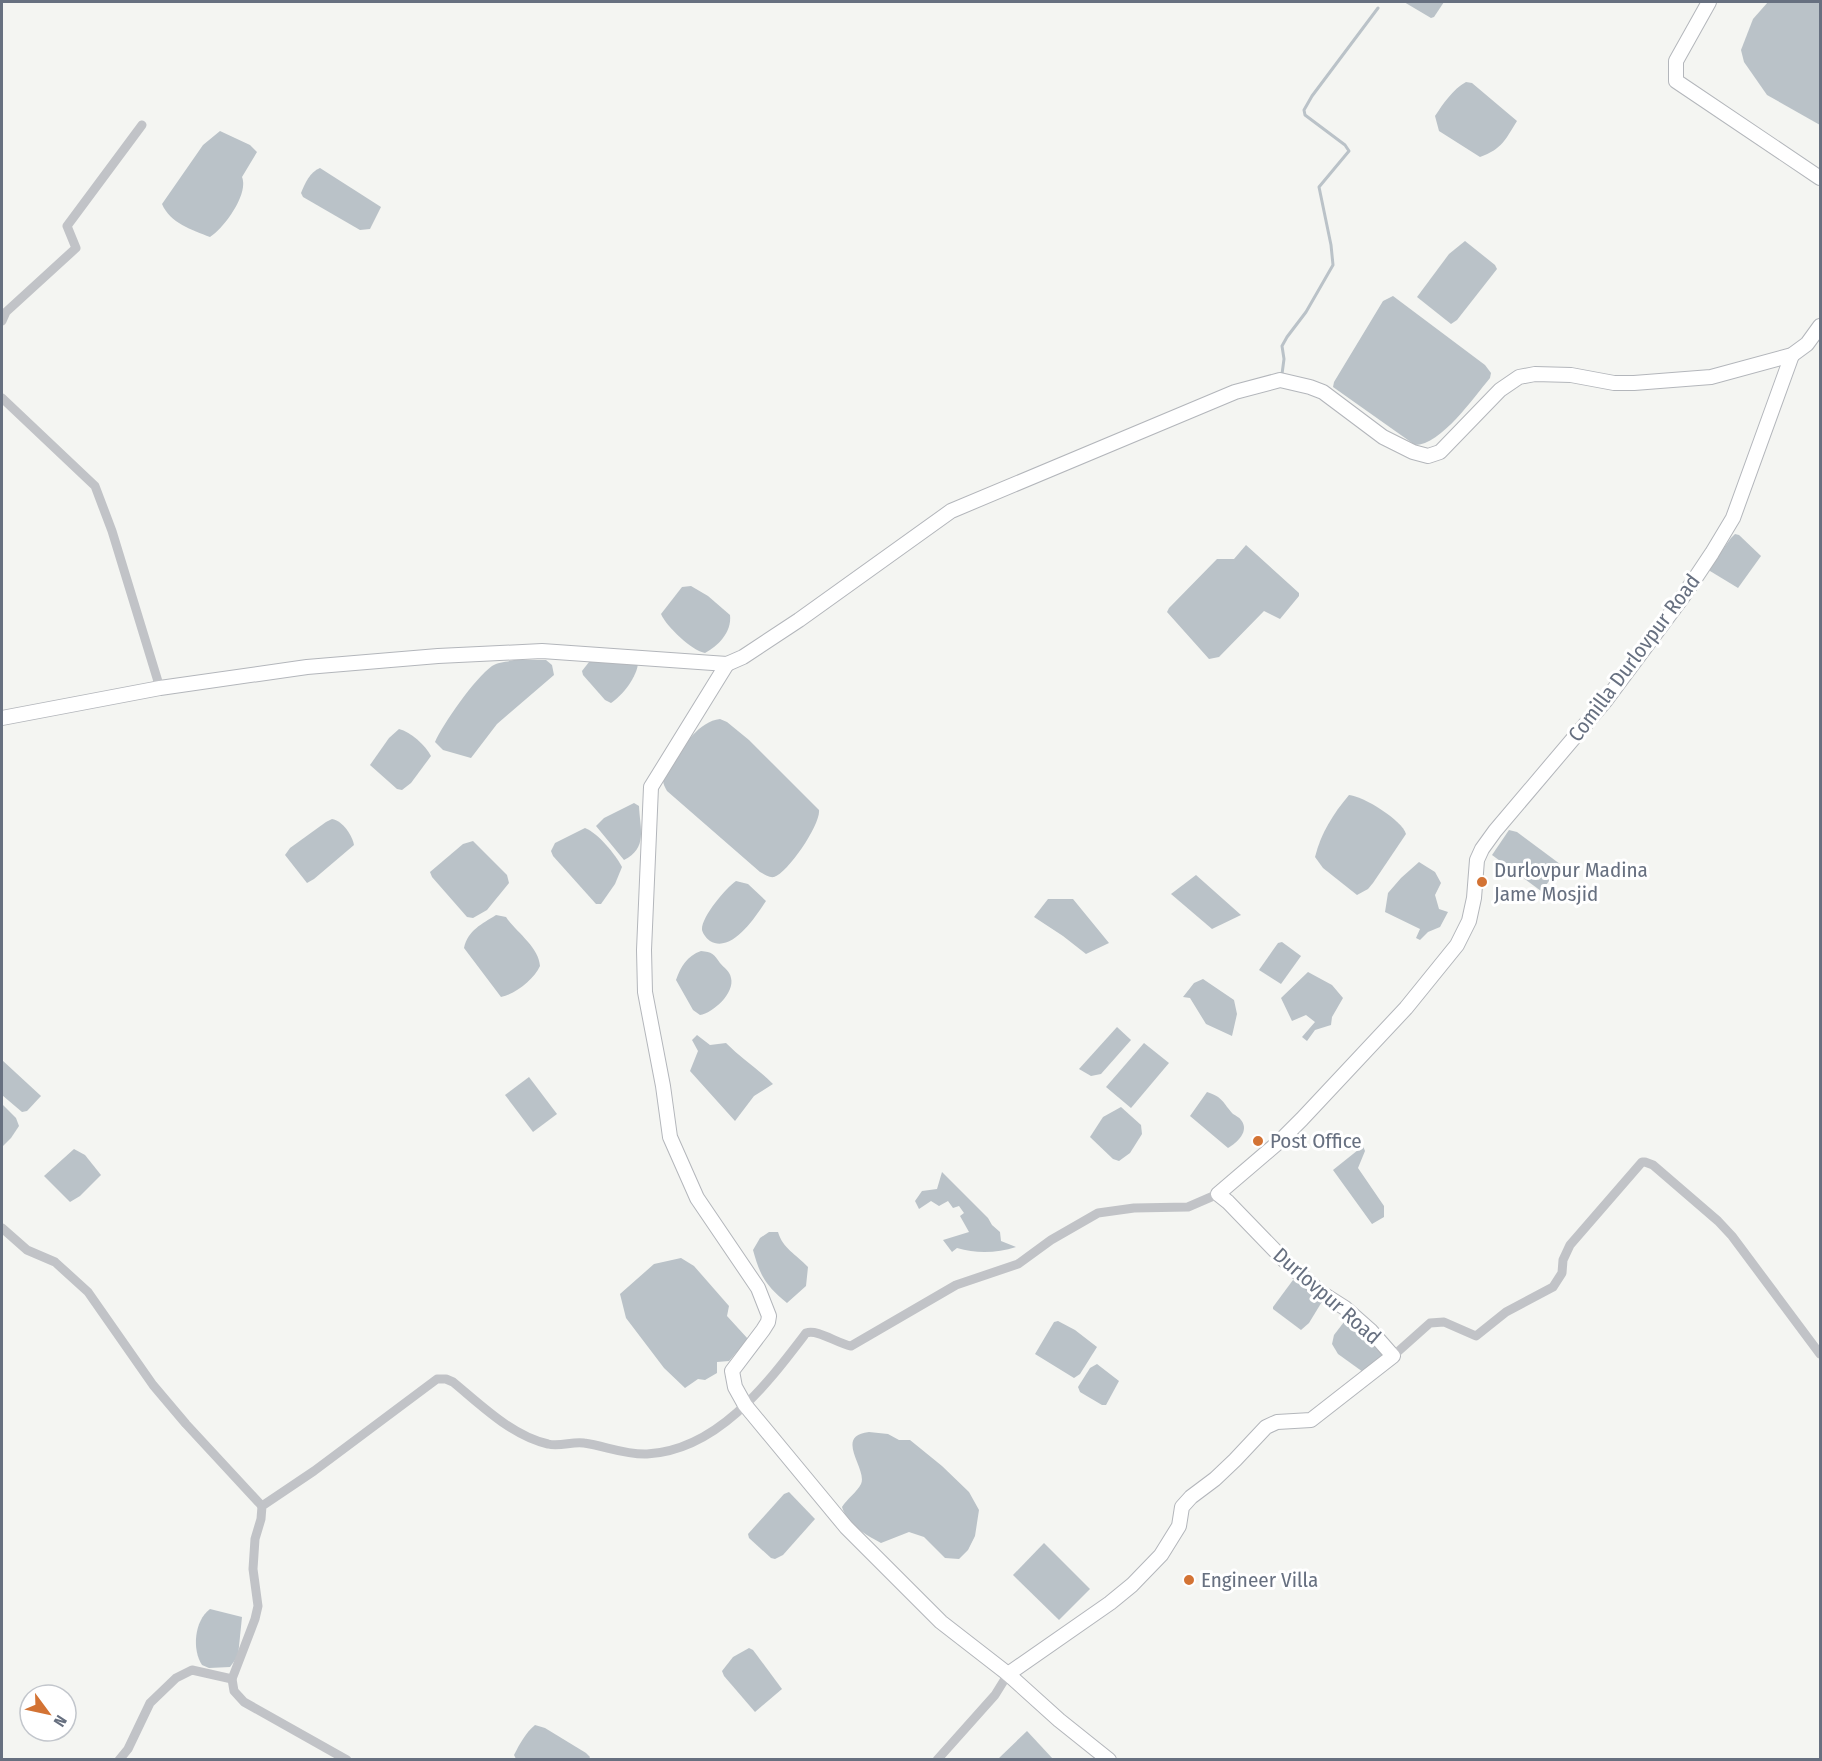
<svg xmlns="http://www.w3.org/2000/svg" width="1822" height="1761" viewBox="0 0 1822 1761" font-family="'Fira Sans Condensed',sans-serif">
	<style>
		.water { fill: #bac2c8 }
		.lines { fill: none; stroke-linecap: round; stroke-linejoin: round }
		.stream { stroke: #bac2c8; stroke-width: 3 }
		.secondary-casing { stroke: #b3b6bb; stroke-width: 16 }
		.street { stroke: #c1c3c7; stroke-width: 9 }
		.secondary { stroke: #fff; stroke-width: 14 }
		.poi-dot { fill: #d37334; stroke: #fff; stroke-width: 2 }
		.labels { text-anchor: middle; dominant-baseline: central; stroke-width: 6; stroke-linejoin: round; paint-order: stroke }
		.street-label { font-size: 21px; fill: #677080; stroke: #fff }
		.poi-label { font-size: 21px; fill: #677080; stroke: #fff; text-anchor: start }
	</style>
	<rect width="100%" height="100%" fill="#f4f5f2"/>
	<!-- water -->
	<g class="water">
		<path d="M 1404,2 L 1444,2 L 1434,17 L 1431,18 Z"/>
		<path d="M 1768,2 L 1820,2 L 1820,125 L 1767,95 L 1744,62 L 1741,50 L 1753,19 Z"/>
		<path d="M 1466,82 L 1472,83 L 1517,121 C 1505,140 1502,149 1480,157 L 1439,131 L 1435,116 C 1443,104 1453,89 1466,82 Z"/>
		<path d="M 220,131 L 250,145 L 257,152 L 242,177 C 249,194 224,228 210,237 C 192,230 170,223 162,204 L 203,145 Z"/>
		<path d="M 320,168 L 381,207 L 370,229 L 360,230 L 303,197 L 301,193 C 305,183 310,172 320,168 Z"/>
		<path d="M 1465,241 L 1495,265 L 1497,269 L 1457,320 L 1451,324 L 1417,297 L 1449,254 Z"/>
		<path d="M 1393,296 L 1485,365 L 1491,373 L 1490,378 C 1474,397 1441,445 1415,445 L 1333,387 L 1334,382 L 1383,301 Z"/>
		<path d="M 1735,534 L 1739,535 L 1761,556 L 1738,588 L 1710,571 L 1710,567 L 1731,538 Z"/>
		<path d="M 1246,545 L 1299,593 L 1299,596 L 1280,619 L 1264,611 L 1219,657 L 1209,659 L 1167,612 L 1169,608 L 1217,559 L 1234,559 Z"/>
		<path d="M 691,586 L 708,596 L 730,615 C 732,632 718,646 705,653 C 692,651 666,626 661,614 L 682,587 Z"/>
		<path d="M 594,659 L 638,662 C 638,676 622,696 611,703 L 605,700 L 583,675 L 582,671 L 589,662 Z"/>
		<path d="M 514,660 L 546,660 L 552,665 L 554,675 L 497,724 L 471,758 L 443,750 L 435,742 C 443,724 475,678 492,666 C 498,662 507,662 514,660 Z"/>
		<path d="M 720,719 L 727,722 L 749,740 L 819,810 C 821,824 788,873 774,877 C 769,878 764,874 760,872 L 667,791 C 663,784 662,782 665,774 C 679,754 695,722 720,719 Z"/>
		<path d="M 399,729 C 411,732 425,745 431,756 L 411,783 L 402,790 L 397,789 L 370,765 L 389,738 Z"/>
		<path d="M 1349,795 C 1363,796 1402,820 1406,834 L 1373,883 L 1368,889 L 1357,895 L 1323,868 L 1315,857 C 1321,833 1333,814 1349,795 Z"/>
		<path d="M 634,803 L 639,806 C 640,829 648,848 624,860 L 596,826 L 604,818 Z"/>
		<path d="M 332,819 C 343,821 352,835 354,845 L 314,879 L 307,883 L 285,855 L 290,848 L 326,822 Z"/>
		<path d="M 585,828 C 599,834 615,854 622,867 L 615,884 L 601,904 L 596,904 L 553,856 L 551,851 L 555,843 Z"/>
		<path d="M 1509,830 L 1517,832 L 1560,864 L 1543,890 L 1541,891 L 1492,855 Z"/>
		<path d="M 473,841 L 507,875 L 509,883 L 487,910 L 473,918 L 467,917 L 432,877 L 430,872 L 463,844 Z"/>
		<path d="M 1419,862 L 1435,872 L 1441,883 L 1435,895 L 1439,909 L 1448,912 L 1440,927 L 1428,932 L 1420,940 L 1416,938 L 1420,929 L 1385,912 L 1388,893 L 1401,878 Z"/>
		<path d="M 1196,875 L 1241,915 L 1212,929 L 1171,894 Z"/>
		<path d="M 736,881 L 748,884 L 766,901 C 756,916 732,954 710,941 C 707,939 703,934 702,930 C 701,917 726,888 736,881 Z"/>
		<path d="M 1048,899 L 1073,899 L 1109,943 L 1086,954 L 1063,936 L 1034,917 Z"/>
		<path d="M 496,915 L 506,917 C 516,932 539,947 540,966 C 534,979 516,994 501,997 L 464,948 C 468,930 482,924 496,915 Z"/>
		<path d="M 1282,942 L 1301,956 L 1281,984 L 1259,970 L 1278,943 Z"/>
		<path d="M 701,951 C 712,952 714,954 720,963 C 724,968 730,971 731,978 C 735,993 713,1013 700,1015 L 693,1010 L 676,980 C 681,966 687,956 701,951 Z"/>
		<path d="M 1308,972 L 1332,985 L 1343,998 L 1332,1017 L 1331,1025 L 1315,1030 L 1307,1041 L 1302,1037 L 1315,1022 L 1306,1015 L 1292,1021 L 1281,998 Z"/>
		<path d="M 1203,979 L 1234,1000 L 1237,1014 L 1232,1036 L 1206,1024 L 1190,998 L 1183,997 L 1194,983 Z"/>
		<path d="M 1117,1027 L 1131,1040 L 1101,1074 L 1091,1076 L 1079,1069 Z"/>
		<path d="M 697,1035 L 710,1045 L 726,1043 C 741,1058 758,1069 773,1084 L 754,1096 L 735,1121 L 690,1071 L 698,1051 L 692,1040 Z"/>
		<path d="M 1144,1043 L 1169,1063 L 1131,1108 L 1106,1087 Z"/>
		<path d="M 2,1060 L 41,1096 L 27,1111 L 22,1112 L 2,1095 Z"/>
		<path d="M 529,1077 L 557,1114 L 533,1132 L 505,1095 Z"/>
		<path d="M 1207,1092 C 1223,1097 1223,1103 1233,1114 C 1236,1116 1239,1117 1241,1120 C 1250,1131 1237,1143 1228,1148 L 1190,1116 Z"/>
		<path d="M 2,1104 L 16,1118 L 19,1126 L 11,1138 L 2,1147 Z"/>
		<path d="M 1121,1107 L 1141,1125 L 1142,1134 L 1130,1153 L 1119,1161 L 1113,1159 L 1090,1137 L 1103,1117 Z"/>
		<path d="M 1363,1146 L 1365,1151 L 1358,1168 L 1384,1206 L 1384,1217 L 1372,1224 L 1333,1170 Z"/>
		<path d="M 74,1149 L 85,1155 L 101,1175 L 80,1196 L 70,1202 L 44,1176 Z"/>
		<path d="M 942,1172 L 988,1218 L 992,1225 L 1000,1232 L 1001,1241 L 1016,1247 C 997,1253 977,1254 957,1248 L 952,1252 L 943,1240 L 969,1232 L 960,1216 L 964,1213 L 959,1206 L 953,1208 L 948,1201 L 939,1206 L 931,1201 L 919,1209 L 915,1201 L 922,1191 L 937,1189 Z"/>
		<path d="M 769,1232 L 778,1232 C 783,1249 796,1254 808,1267 L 806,1286 L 787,1303 C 766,1286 760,1276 753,1250 L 760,1238 Z"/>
		<path d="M 681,1258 L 694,1266 L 729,1306 L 727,1316 L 748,1339 L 729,1361 L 717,1362 L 717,1373 L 705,1380 L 698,1379 L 685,1388 L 664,1368 L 626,1318 L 620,1294 L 654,1264 Z"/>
		<path d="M 1293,1280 L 1323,1300 L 1309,1323 L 1301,1330 L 1273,1309 L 1273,1307 Z"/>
		<path d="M 1347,1318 L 1379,1346 L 1383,1354 L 1368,1371 L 1363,1372 L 1338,1354 L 1332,1344 L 1334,1335 Z"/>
		<path d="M 1058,1321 L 1075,1330 L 1097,1347 L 1080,1374 L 1074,1378 L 1035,1354 L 1054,1322 Z"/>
		<path d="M 1097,1364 L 1119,1381 L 1106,1405 L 1102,1405 L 1080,1392 L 1078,1387 L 1090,1368 Z"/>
		<path d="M 869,1432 L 888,1434 L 899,1440 L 910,1440 L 942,1466 L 969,1492 L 979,1510 L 975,1536 L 968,1550 L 959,1559 L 945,1558 L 924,1537 L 909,1532 L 881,1543 C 866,1535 847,1524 842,1507 C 847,1499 857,1492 861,1484 C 868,1469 833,1436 869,1432 Z"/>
		<path d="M 789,1492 L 815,1519 L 783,1555 L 775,1559 L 771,1558 L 749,1538 L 748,1534 L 784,1494 Z"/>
		<path d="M 1044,1543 L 1090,1589 L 1059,1620 L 1013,1575 Z"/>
		<path d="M 210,1609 L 242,1617 L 238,1656 L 230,1667 L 209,1668 L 202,1665 C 192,1650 194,1621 210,1609 Z"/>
		<path d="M 749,1648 L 753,1650 L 782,1689 L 755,1712 L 724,1676 L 722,1671 L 733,1657 Z"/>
		<path d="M 535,1725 L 545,1728 L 586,1753 L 590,1757 L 589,1759 L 516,1759 L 514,1755 C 519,1745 526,1732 535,1725 Z"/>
		<path d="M 1027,1731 L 1053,1759 L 998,1759 Z"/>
	</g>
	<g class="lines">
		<!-- stream -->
		<path class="stream" d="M 1282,374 L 1284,359 L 1282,346 L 1287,337 L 1306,312 L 1333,265 L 1331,245 L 1319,187 L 1349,151 L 1345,145 L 1305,115 L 1304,110 L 1312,96 L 1378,8"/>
		<!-- secondary casing -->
		<g class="secondary-casing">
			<g id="secondary">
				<path d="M 1709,2 L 1676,61 L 1676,81 L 1820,178"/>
				<path d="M 727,664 L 651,787 L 644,950 L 645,992 L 663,1086 L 670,1137 L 697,1198 L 758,1288 L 769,1316 L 768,1322 L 763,1330 L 732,1371 L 735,1387 L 745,1405 L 846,1527 L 941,1622 L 1008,1674 L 1059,1720 L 1109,1760"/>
				<path d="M 2,718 L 160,688 L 307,667 L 438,656 L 542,651 L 727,664 L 743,657 L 799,620 L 951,511 L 1235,392 L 1280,380 L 1310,387 L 1323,392 L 1383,437 L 1413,452 L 1428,456 L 1440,452 L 1500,390 L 1519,377 L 1535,374 L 1571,375 L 1614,383 L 1634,383 L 1711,377 L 1792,355 L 1807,344 L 1820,326"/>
				<path d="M 1008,1674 L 1110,1603 L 1132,1585 L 1161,1555 L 1179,1526 L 1182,1507 L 1191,1497 L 1215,1479 L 1235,1460 L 1266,1427 L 1277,1422 L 1311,1420 L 1393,1356 L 1371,1331 L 1345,1308 L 1323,1294 L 1289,1265 L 1228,1202 L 1218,1194 L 1280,1141 L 1302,1119 L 1406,1008 L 1457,945 L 1469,921 L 1474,898 L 1477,860 L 1482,849 L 1495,831 L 1606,700 L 1682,598 L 1712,553 L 1733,518 L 1792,355"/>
			</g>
		</g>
		<!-- street -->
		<g class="street">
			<path d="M 2,321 L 6,312 L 76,248 L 67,226 L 142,125"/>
			<path d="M 2,398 L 95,486 L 112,531 L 160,688"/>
			<path d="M 2,1228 L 27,1250 L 55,1262 L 88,1292 L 153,1385 L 186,1424 L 262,1506"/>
			<path d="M 1393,1356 L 1430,1323 L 1444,1322 L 1476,1336 L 1506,1312 L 1553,1287 L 1562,1273 L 1563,1260 L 1570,1245 L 1642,1162 L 1645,1162 L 1653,1165 L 1718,1221 L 1732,1236 L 1820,1354"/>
			<path d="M 119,1760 L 128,1749 L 150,1703 L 176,1678 L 192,1670 L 232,1679"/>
			<path d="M 347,1760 L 244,1702 L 234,1691 L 232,1679 L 255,1619 L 258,1606 L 253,1569 L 255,1539 L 261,1519 L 262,1506 L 314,1471 L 437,1379 L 446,1379 L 453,1382 C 481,1405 512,1436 548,1444 C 560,1447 573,1441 584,1443 C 605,1446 626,1455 647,1454 C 718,1450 767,1384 806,1333 C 818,1329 836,1343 851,1346 L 956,1285 L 1018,1264 L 1051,1240 L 1098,1213 L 1134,1208 L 1188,1207 L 1218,1194"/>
			<path d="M 937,1760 L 995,1695 L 1008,1674"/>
		</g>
		<!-- secondary -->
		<use href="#secondary" class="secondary"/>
	</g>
	<!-- markers -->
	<g class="poi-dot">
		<circle cx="1482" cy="882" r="6"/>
		<circle cx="1258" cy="1141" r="6"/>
		<circle cx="1189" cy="1580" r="6"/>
	</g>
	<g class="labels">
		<!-- street labels -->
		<g class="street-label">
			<text transform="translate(1634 658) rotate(-53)">Comilla Durlovpur Road</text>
			<text transform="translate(1327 1296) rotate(41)">Durlovpur Road</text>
		</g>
		<!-- poi labels -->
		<g class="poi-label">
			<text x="1494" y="870">Durlovpur Madina<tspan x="1494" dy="24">Jame Mosjid</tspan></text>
			<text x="1270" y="1141">Post Office</text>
			<text x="1201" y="1580">Engineer Villa</text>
		</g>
	</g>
	<!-- border -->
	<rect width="1822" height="1761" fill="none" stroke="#677080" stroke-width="6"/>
	<!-- north arrow -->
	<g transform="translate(48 1713) rotate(123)"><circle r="28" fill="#ffffff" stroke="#c2c6cc" stroke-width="1.5"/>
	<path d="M0-4.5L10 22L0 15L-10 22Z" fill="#d37334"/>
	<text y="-9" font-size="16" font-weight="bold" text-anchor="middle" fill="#677080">N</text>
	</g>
</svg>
